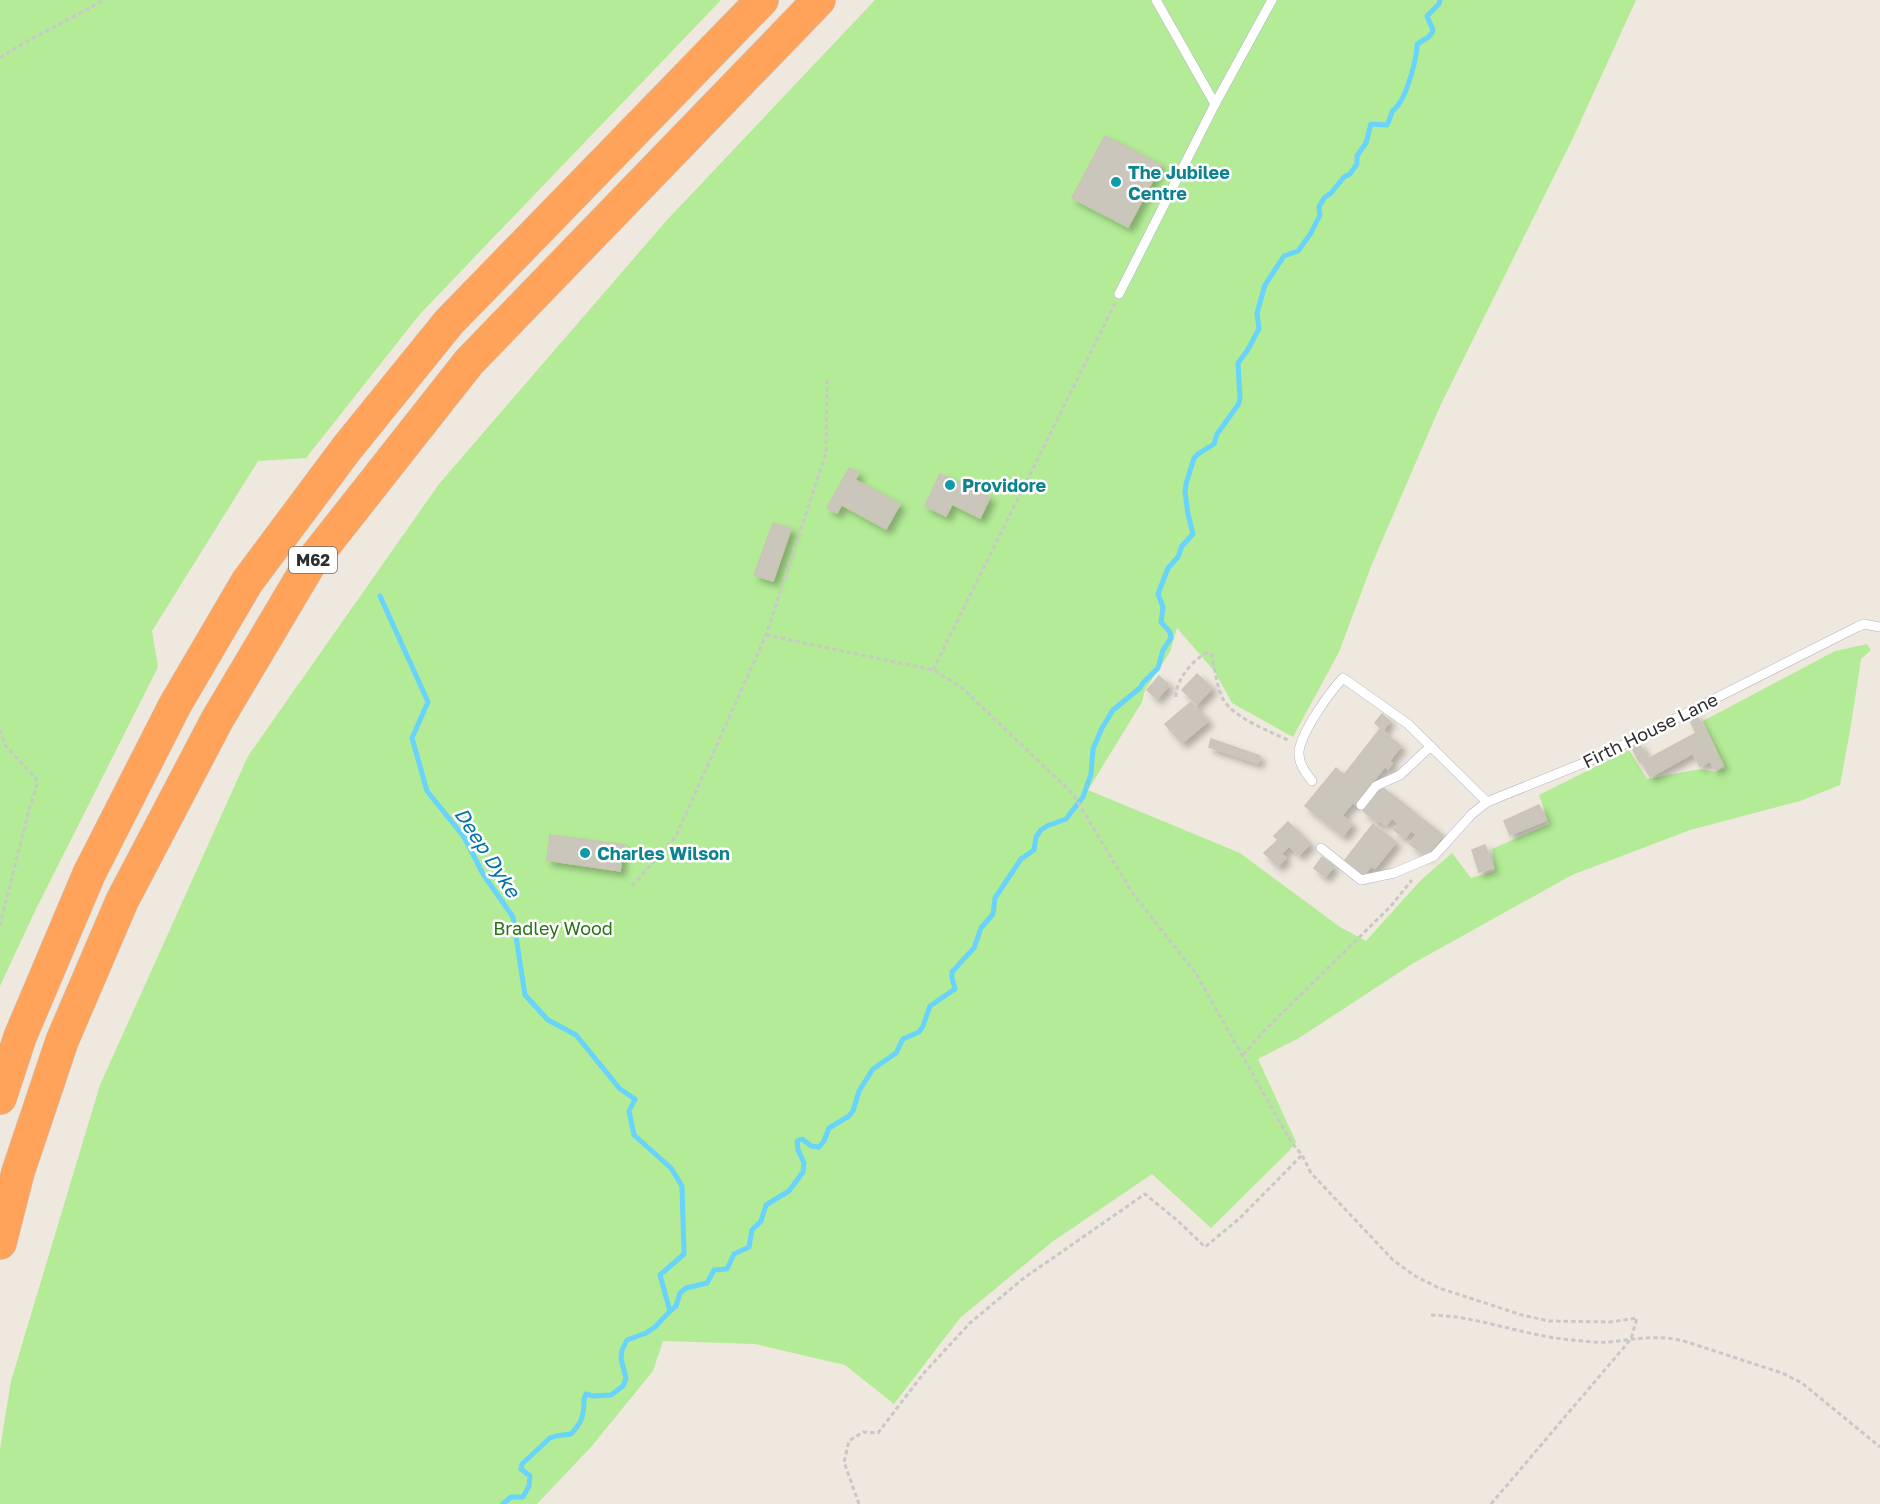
<svg xmlns="http://www.w3.org/2000/svg" width="1880" height="1504" viewBox="0 0 1880 1504" font-family="'Golos Text',sans-serif">
	<style>
		.green { fill: #b3eb96 }
		.lines { fill: none; stroke-linecap: round; stroke-linejoin: round }
		.stream { stroke: #68d3fb; stroke-width: 5 }
		.building { fill: #cbc6bc; stroke: #cbc4b7; stroke-width: 1.5; filter: url(#shadow) }
		.service-casing { stroke: #b2b5c2; stroke-width: 10 }
		.motorway-casing { stroke: #c8c8c8; stroke-width: 34 }
		.path { stroke: #c8c8c8; stroke-width: 3; stroke-dasharray: 4.5 3; stroke-linecap: butt }
		.service { stroke: #fff; stroke-width: 9 }
		.motorway { stroke: #ffa25a; stroke-width: 33 }
		.culture-dot { fill: #0f9aa8; stroke: #fff; stroke-width: 2 }
		.labels { text-anchor: middle; dominant-baseline: central; stroke-width: 5; stroke-linejoin: round; paint-order: stroke }
		.shield { fill: #fff; stroke: #6c6c6c; stroke-width: 1.5 }
		.shield-label { font-size: 16px; font-weight: bold; fill: #2d2d2d }
		.culture-label { font-size: 18px; font-weight: bold; fill: #0d838f; stroke: #fff; text-anchor: start }
		.street-label { font-size: 18px; fill: #2d2d2d; stroke: #fff }
		.park-label { font-size: 18px; fill: #277313; stroke: #fff }
		.water-label { font-size: 20px; font-style: italic; fill: #0072ae; stroke: #fff }
	</style>
	<defs>
		<filter id="shadow"><feDropShadow dx="5" dy="5" stdDeviation="3" flood-color="#0004"/></filter>
	</defs>
	<rect width="100%" height="100%" fill="#efe8de"/>
	<!-- green -->
	<g class="green">
		<path d="M 0,0 L 721,0 L 420,314 L 306,458 L 258,461 L 152,631 L 158,667 L 35,911 L 0,986 Z"/>
		<path d="M 875,0 L 1636,0 L 1573,138 L 1441,404 L 1372,564 L 1339,652 L 1293,737 L 1232,703 L 1215,672 L 1177,628 L 1170,652 L 1145,690 L 1142,702 L 1088,790 L 1240,853 L 1340,927 L 1366,941 L 1421,880 L 1452,853 L 1471,878 L 1495,871 L 1492,849 L 1549,824 L 1539,795 L 1629,750 L 1647,779 L 1701,769 L 1714,772 L 1725,768 L 1703,721 L 1835,651 L 1867,644 L 1871,650 L 1861,659 L 1851,725 L 1840,785 L 1800,801 L 1690,830 L 1572,875 L 1412,964 L 1299,1038 L 1258,1059 L 1296,1142 L 1288,1152 L 1211,1228 L 1152,1174 L 1052,1242 L 960,1318 L 894,1404 L 845,1365 L 755,1344 L 663,1341 L 653,1371 L 591,1447 L 537,1504 L 0,1504 L 0,1449 L 11,1381 L 100,1085 L 248,756 L 439,484 L 667,220 Z"/>
	</g>
	<g class="lines">
		<!-- stream -->
		<g class="stream">
			<path d="M 380,596 L 428,702 L 412,738 L 427,791 L 464,837 L 483,874 L 513,917 L 525,995 L 548,1020 L 576,1035 L 620,1089 L 635,1099 L 629,1111 L 634,1135 L 671,1168 L 682,1186 L 684,1254 L 660,1275 L 670,1311"/>
			<path d="M 503,1504 L 511,1497 L 523,1497 L 529,1486 L 530,1476 L 521,1469 L 522,1464 L 550,1438 L 556,1436 L 571,1434 C 576,1429 582,1421 583,1413 C 585,1406 582,1401 586,1394 L 593,1396 L 611,1395 L 623,1386 L 626,1378 L 621,1359 L 622,1350 L 627,1340 L 646,1333 L 655,1327 L 670,1311 L 676,1306 L 680,1293 L 686,1288 L 707,1283 L 714,1270 L 727,1269 L 734,1254 L 749,1247 L 752,1230 L 761,1221 L 766,1205 L 789,1191 L 803,1172 L 804,1163 L 798,1150 L 797,1141 L 802,1139 L 811,1146 L 819,1147 L 824,1141 L 829,1128 L 849,1116 L 853,1111 L 859,1091 L 873,1069 L 896,1053 L 903,1039 L 919,1032 L 923,1026 L 930,1006 L 955,989 L 952,978 L 952,972 L 974,948 L 981,928 L 993,914 L 995,898 L 1021,859 L 1034,850 L 1036,837 L 1041,830 L 1047,826 L 1066,819 L 1083,797 L 1091,774 L 1093,749 L 1102,728 L 1113,710 L 1140,688 L 1143,683 L 1158,668 L 1163,650 L 1171,638 L 1170,632 L 1161,622 L 1163,607 L 1158,594 L 1168,568 L 1178,557 L 1182,546 L 1193,534 L 1188,514 L 1185,492 L 1186,484 L 1194,458 L 1198,454 L 1214,444 L 1217,434 L 1238,405 L 1240,399 L 1238,363 L 1247,351 L 1259,329 L 1257,313 L 1265,285 L 1284,256 L 1298,251 L 1311,233 L 1320,215 L 1319,207 L 1324,198 L 1331,193 L 1344,177 L 1350,174 L 1357,164 L 1357,156 L 1366,143 L 1371,124 L 1387,125 C 1390,120 1390,116 1392,112 C 1394,109 1397,107 1399,104 C 1407,93 1417,59 1417,45 C 1423,38 1430,40 1433,30 L 1427,16 L 1439,4 L 1440,0"/>
		</g>
	</g>
	<!-- building -->
	<g class="building">
		<path d="M 1105,136 L 1161,165 L 1128,227 L 1072,198 Z"/>
		<path d="M 849,468 L 859,473 L 837,513 L 827,508 Z"/>
		<path d="M 940,474 L 990,497 L 980,518 L 952,504 L 946,516 L 925,506 Z"/>
		<path d="M 855,480 L 900,504 L 886,529 L 842,505 Z"/>
		<path d="M 773,523 L 791,529 L 773,581 L 754,575 Z"/>
		<path d="M 1197,674 L 1212,688 L 1197,704 L 1182,690 Z"/>
		<path d="M 1159,676 L 1169,685 L 1157,699 L 1147,690 Z"/>
		<path d="M 1191,702 L 1208,721 L 1182,743 L 1165,724 Z"/>
		<path d="M 1382,714 L 1390,721 L 1383,730 L 1375,723 Z"/>
		<path d="M 1696,714 L 1704,729 L 1696,733 L 1689,718 Z"/>
		<path d="M 1380,729 L 1401,746 L 1389,761 L 1392,763 L 1388,769 L 1385,766 L 1355,804 L 1353,802 L 1342,815 L 1352,824 L 1343,836 L 1305,806 L 1336,768 L 1344,775 Z"/>
		<path d="M 1704,729 L 1723,765 L 1715,770 L 1710,761 L 1700,766 L 1685,739 Z"/>
		<path d="M 1211,739 L 1260,756 L 1258,763 L 1209,747 Z"/>
		<path d="M 1685,739 L 1693,753 L 1650,777 L 1642,762 Z"/>
		<path d="M 1638,742 L 1648,759 L 1640,763 L 1631,746 Z"/>
		<path d="M 1382,787 L 1396,798 L 1377,822 L 1363,811 Z"/>
		<path d="M 1396,798 L 1410,809 L 1399,824 L 1392,818 L 1386,825 L 1379,820 Z"/>
		<path d="M 1539,805 L 1546,820 L 1510,835 L 1504,821 Z"/>
		<path d="M 1410,809 L 1421,818 L 1405,838 L 1394,830 Z"/>
		<path d="M 1421,818 L 1443,835 L 1426,856 L 1410,844 L 1417,835 L 1411,830 Z"/>
		<path d="M 1288,822 L 1310,844 L 1299,855 L 1289,846 L 1281,854 L 1286,858 L 1278,866 L 1264,853 L 1278,840 L 1274,836 Z"/>
		<path d="M 1373,824 L 1396,842 L 1375,868 L 1371,866 L 1364,875 L 1345,860 Z"/>
		<path d="M 550,835 L 624,845 L 620,871 L 547,860 Z"/>
		<path d="M 1485,845 L 1493,868 L 1479,872 L 1472,850 Z"/>
		<path d="M 1322,857 L 1334,866 L 1325,877 L 1314,868 Z"/>
	</g>
	<g class="lines">
		<!-- service casing -->
		<g class="service-casing">
			<g id="service">
				<path d="M 1156,0 L 1215,104"/>
				<path d="M 1119,294 L 1215,104 L 1272,0"/>
				<path d="M 1312,781 C 1305,772 1298,763 1299,751 C 1302,731 1329,693 1343,678 L 1408,724 L 1487,802"/>
				<path d="M 1361,805 L 1376,786 L 1400,775 L 1431,746"/>
				<path d="M 1321,848 L 1361,880 L 1394,873 L 1434,856 L 1472,814 L 1487,802 L 1601,756 L 1857,627 L 1864,624 L 1880,627"/>
			</g>
		</g>
		<!-- motorway casing -->
		<g class="motorway-casing">
			<g id="motorway">
				<path d="M 0,1098 L 20,1037 L 89,874 L 175,705 L 247,582 L 347,448 L 449,322 L 762,0"/>
				<path d="M 0,1243 L 18,1172 L 62,1041 L 122,901 L 217,720 L 309,565 L 469,362 L 819,0"/>
			</g>
		</g>
		<!-- path -->
		<g class="path">
			<path d="M 0,58 L 22,44 L 104,0"/>
			<path d="M 766,635 L 933,670 L 961,687 L 1073,794 L 1133,894 L 1197,975 L 1291,1142 L 1302,1155 L 1311,1173 L 1393,1260 L 1415,1276 L 1439,1288 L 1522,1315 L 1549,1321 L 1610,1322 L 1637,1318 L 1631,1339 L 1491,1504"/>
			<path d="M 933,670 L 1115,303"/>
			<path d="M 1176,697 C 1175,681 1192,661 1206,653 L 1212,655 C 1215,669 1216,683 1222,697 C 1231,717 1269,731 1288,740"/>
			<path d="M 0,730 L 5,745 L 38,781 L 29,810 L 0,925"/>
			<path d="M 632,886 L 676,836 L 766,635 L 826,453 L 827,379"/>
			<path d="M 1243,1055 L 1265,1030 L 1390,907 L 1412,880"/>
			<path d="M 1431,1315 C 1479,1316 1524,1336 1572,1340 C 1584,1341 1597,1343 1609,1342 C 1636,1339 1660,1334 1687,1342 L 1782,1373 L 1802,1383 L 1880,1447"/>
			<path d="M 859,1504 L 844,1462 L 849,1441 L 863,1432 L 878,1433 L 923,1374 L 970,1323 L 1024,1278 L 1145,1194 L 1178,1221 L 1205,1247 L 1240,1218 L 1302,1155"/>
		</g>
		<!-- service -->
		<use href="#service" class="service"/>
		<!-- motorway -->
		<use href="#motorway" class="motorway"/>
	</g>
	<!-- markers -->
	<g class="culture-dot">
		<circle cx="1116" cy="182" r="6"/>
		<circle cx="950" cy="485" r="6"/>
		<circle cx="585" cy="853" r="6"/>
	</g>
	<g class="labels">
		<!-- shield labels -->
		<rect class="shield" x="289" y="547" width="48" height="26" rx="4.5"/>
		<g class="shield-label">
			<text x="313" y="560">M62</text>
		</g>
		<!-- culture labels -->
		<g class="culture-label">
			<text x="1128" y="172">The Jubilee<tspan x="1128" dy="21">Centre</tspan></text>
			<text x="962" y="485">Providore</text>
			<text x="597" y="853">Charles Wilson</text>
		</g>
		<!-- street labels -->
		<g class="street-label">
			<text transform="translate(1650 730) rotate(-26)">Firth House Lane</text>
		</g>
		<!-- park labels -->
		<g class="park-label">
			<text x="553" y="928">Bradley Wood</text>
		</g>
		<!-- water labels -->
		<g class="water-label">
			<text transform="translate(488 852) rotate(57)">Deep Dyke</text>
		</g>
	</g>
</svg>
